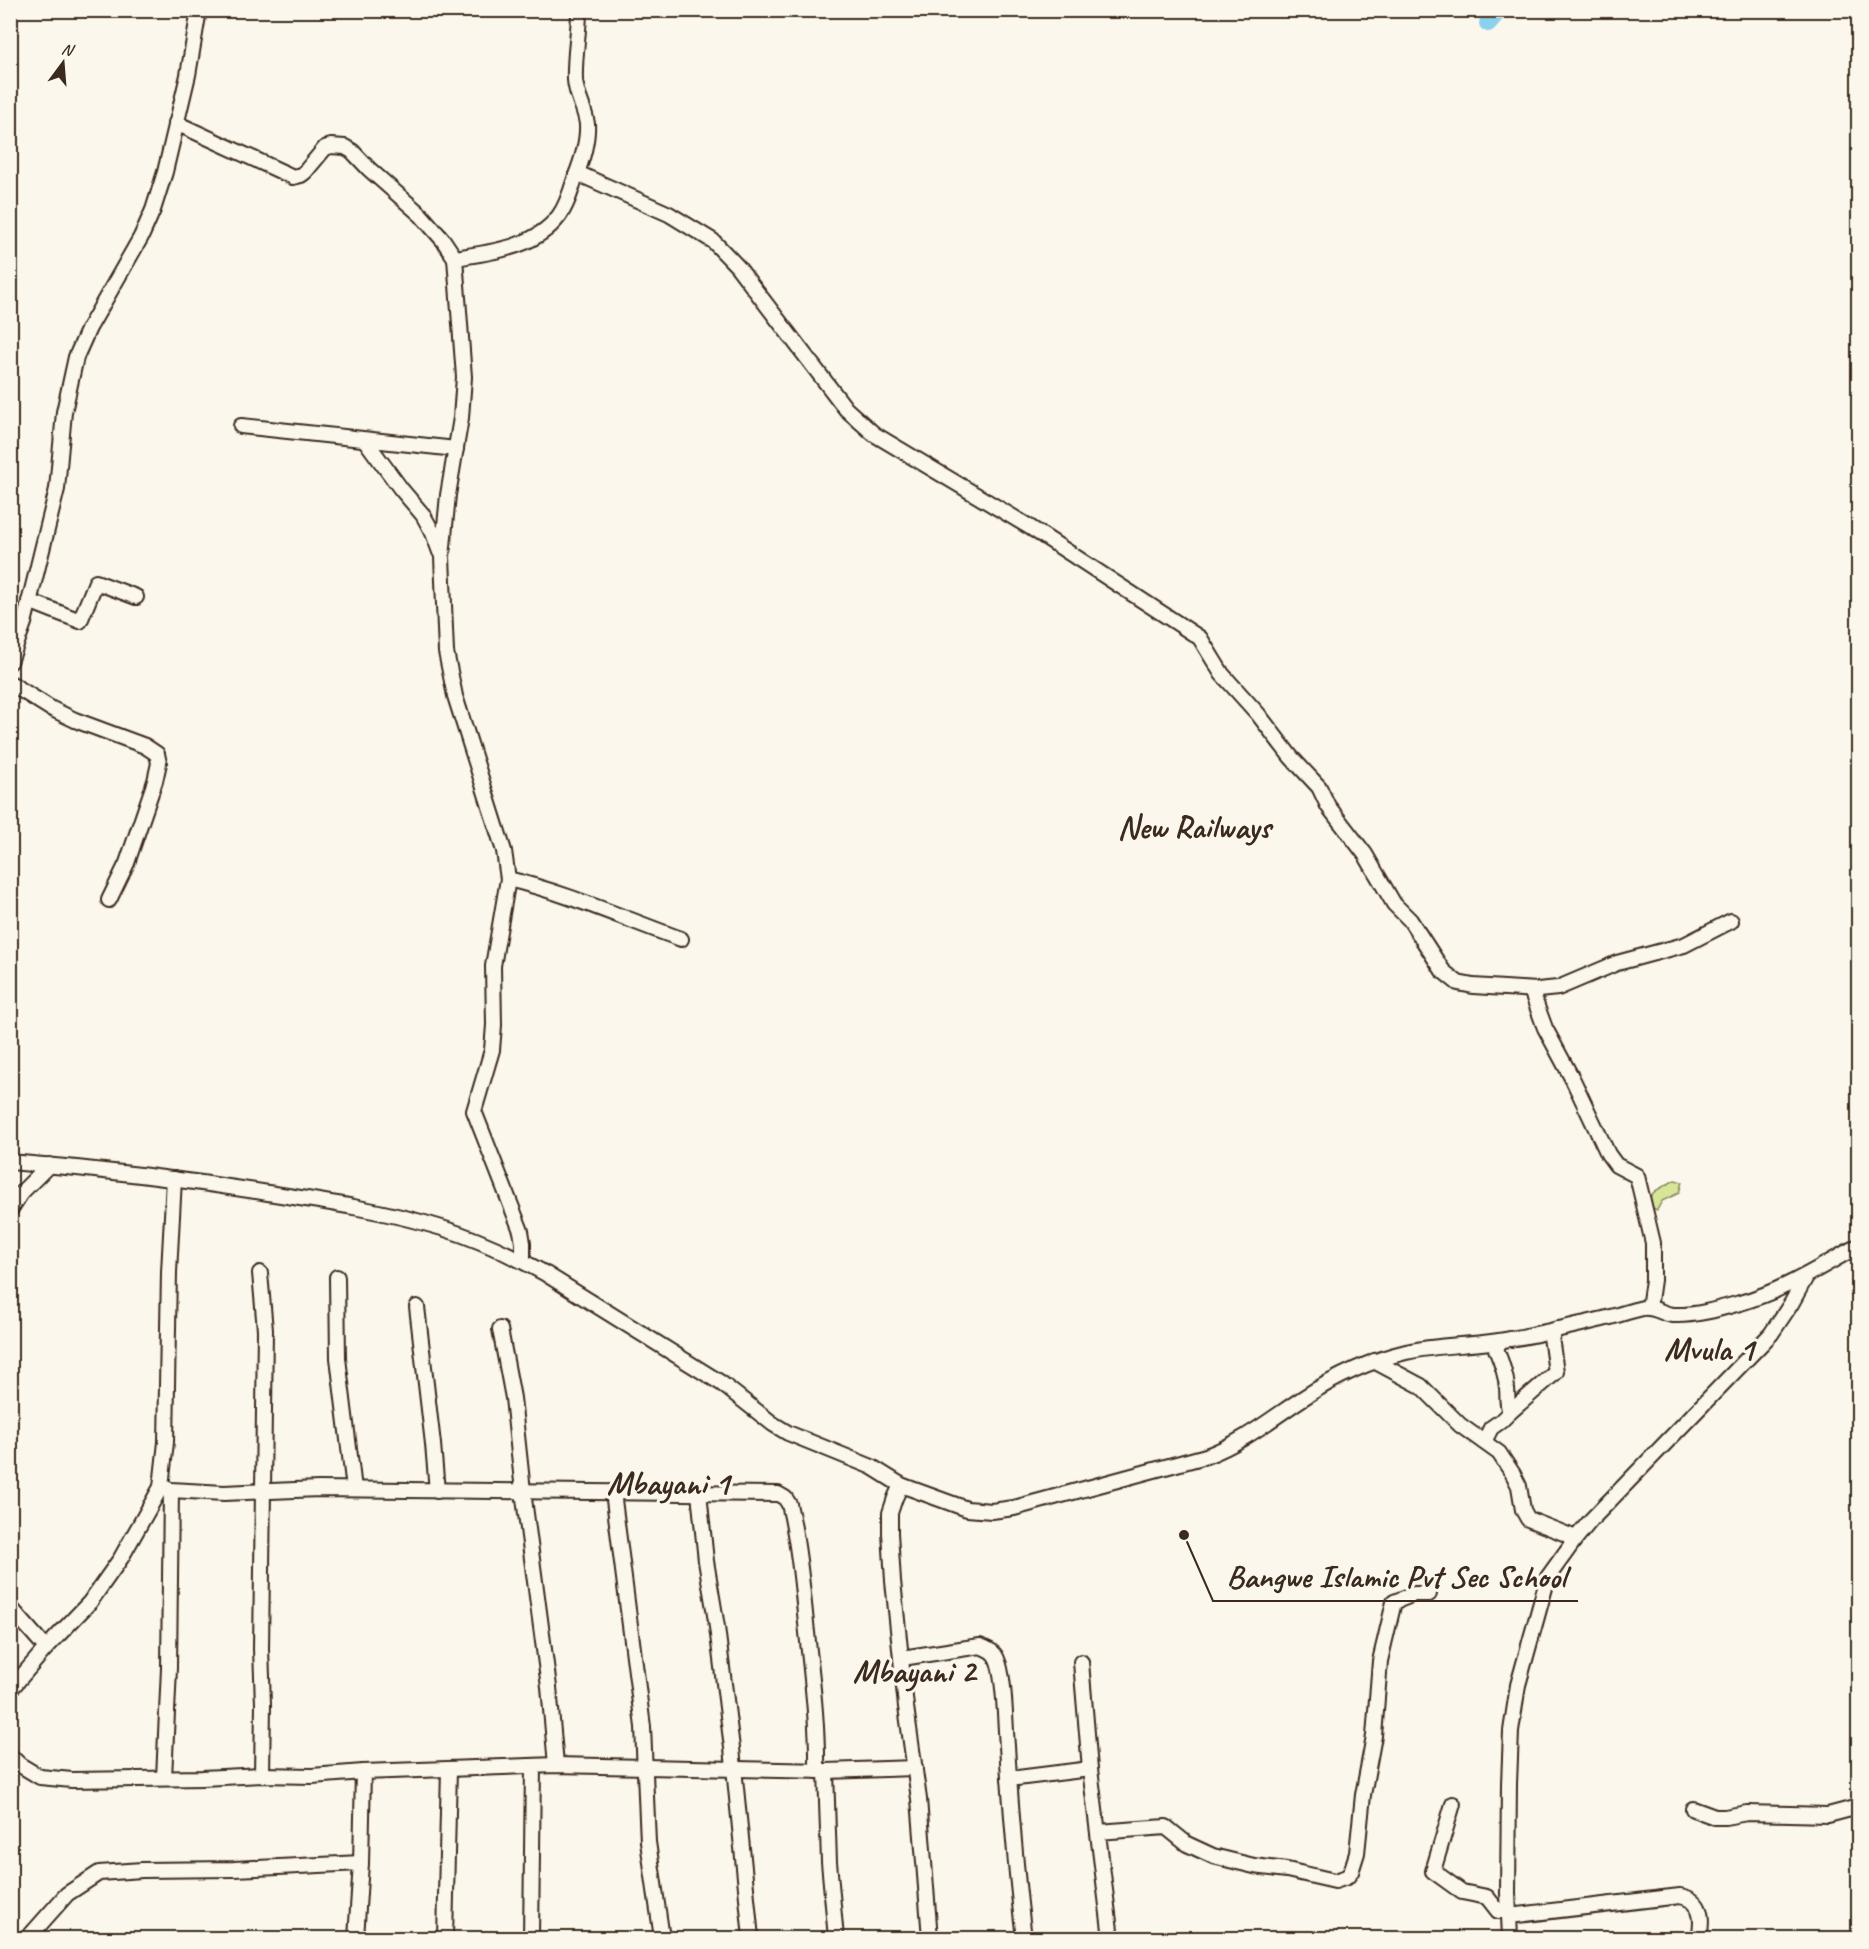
<svg xmlns="http://www.w3.org/2000/svg" width="1869" height="1949" viewBox="0 0 1869 1949" font-family="Caveat,sans-serif">
	<style>
		.green { fill: #d7e598; stroke: #89885b; stroke-width: 1.5 }
		.lines { fill: none; stroke-linecap: round; stroke-linejoin: round }
		.river { stroke: #8bd0ed; stroke-width: 18 }
		.minor-casing { stroke: #3b2a1e; stroke-width: 18 }
		.minor { stroke: #fbf7ec; stroke-width: 14 }
		.labels { text-anchor: middle; dominant-baseline: central; stroke-width: 6; stroke-linejoin: round; paint-order: stroke }
		.quarter-label { font-size: 33px; font-weight: bold; fill: #3b2a1e; stroke: #fbf7ec }
		.leader { fill: none; stroke: #3b2a1e; stroke-width: 2 }
		.callout-dot { fill: #3b2a1e; stroke: #fbf7ec; stroke-width: 2 }
		.callout-label { font-size: 32px; text-anchor: middle; font-weight: bold; fill: #3b2a1e; stroke: #fbf7ec; stroke-width: 6; stroke-linejoin: round; paint-order: stroke }
	</style>
	<rect width="100%" height="100%" fill="#fbf7ec"/>
	<filter id="ink" filterUnits="userSpaceOnUse"><feTurbulence type="fractalNoise" baseFrequency=".0167" numOctaves="2"/><feDisplacementMap in="SourceGraphic" scale="12" xChannelSelector="R" yChannelSelector="G"/><feConvolveMatrix kernelMatrix="1 2 1 2 8 2 1 2 1" color-interpolation-filters="sRGB"/></filter>
	<g filter="url(#ink)">
		<!-- green -->
		<path class="green" d="M 1675,1180 L 1682,1182 L 1679,1193 L 1662,1201 L 1657,1210 L 1651,1207 L 1646,1201 L 1655,1191 Z"/>
		<g class="lines">
			<!-- river -->
			<path class="river" d="M 1488,23 L 1499,10"/>
			<!-- minor casing -->
			<g class="minor-casing">
				<g id="minor">
					<path d="M 176,123 L 293,177 L 301,175 L 305,172 L 325,148 L 331,146 L 345,147 L 352,151 L 369,169 L 421,215 L 443,240 L 455,258 L 464,377 L 461,418 L 448,495 L 442,557 L 446,652 L 455,696 L 504,851 L 508,879 L 493,966 L 494,1025 L 492,1050 L 474,1111 L 521,1231 L 523,1243 L 523,1261"/>
					<path d="M 577,173 L 669,214 L 713,241 L 737,266 L 846,409 L 874,434 L 1028,526 L 1200,638 L 1222,674 L 1258,714 L 1291,757 L 1319,787 L 1328,806 L 1365,854 L 1394,904 L 1410,920 L 1443,971 L 1458,983 L 1473,986 L 1538,990 L 1558,988 L 1617,963 L 1684,945 L 1731,921"/>
					<path d="M 455,258 C 492,252 535,248 559,216 C 567,205 571,191 575,178 C 581,163 588,140 587,124 C 585,108 576,96 575,80 C 574,56 579,34 579,10"/>
					<path d="M 241,426 L 456,449"/>
					<path d="M 365,440 L 401,489 L 423,515 L 433,533 L 440,552"/>
					<path d="M 29,601 L 80,621 L 96,582 L 136,597"/>
					<path d="M 10,662 L 24,623 L 57,489 L 64,412 L 76,357 L 89,328 L 141,237 L 153,210 L 165,172 L 188,75 L 199,10"/>
					<path d="M 10,683 L 50,708 L 75,720 L 145,746 L 157,754 L 159,763 L 155,781 L 127,863 L 109,900"/>
					<path d="M 508,879 C 567,893 623,918 681,939"/>
					<path d="M 1531,990 L 1545,1028 L 1573,1080 L 1608,1154 L 1616,1165 L 1637,1176 L 1653,1243 L 1653,1280 L 1649,1308"/>
					<path d="M 10,1162 C 97,1169 182,1179 268,1193 C 327,1202 386,1211 442,1228 C 478,1239 514,1256 546,1274 L 721,1383 L 773,1424 L 788,1433 L 872,1467 L 901,1485 L 967,1509 L 992,1511 L 1014,1508 L 1206,1456 C 1242,1443 1271,1419 1303,1398 C 1335,1377 1368,1361 1406,1352 C 1439,1344 1476,1346 1510,1339 C 1541,1334 1572,1326 1603,1319 C 1616,1316 1629,1311 1643,1308 C 1654,1306 1662,1314 1673,1315 C 1695,1316 1719,1309 1740,1303 C 1783,1291 1820,1267 1858,1246"/>
					<path d="M 10,1210 L 21,1193 L 49,1165"/>
					<path d="M 260,1273 L 265,1330 L 261,1649 L 263,1704 L 262,1775"/>
					<path d="M 337,1277 L 338,1358 L 354,1489"/>
					<path d="M 417,1307 L 433,1444 L 437,1491"/>
					<path d="M 500,1329 L 513,1398 L 523,1491 L 549,1687 L 556,1765"/>
					<path d="M 1374,1361 L 1421,1386 L 1460,1425 L 1499,1453 L 1513,1474 L 1519,1486 L 1523,1510 L 1528,1519 L 1576,1538"/>
					<path d="M 1510,1412 L 1556,1372 L 1551,1337 L 1557,1329"/>
					<path d="M 1484,1442 L 1491,1428 L 1501,1421 L 1510,1412 C 1506,1403 1508,1396 1507,1388 C 1506,1374 1501,1361 1496,1349 L 1500,1341"/>
					<path d="M 901,1485 L 895,1498 L 890,1513 L 890,1533 L 893,1581 L 906,1707 L 919,1799 L 930,1938"/>
					<path d="M 161,1487 L 171,1490 L 224,1493 L 319,1489 L 778,1494 L 785,1498 L 789,1504 C 798,1542 802,1584 806,1623 C 811,1672 818,1722 817,1771"/>
					<path d="M 613,1492 L 643,1727 L 648,1842 L 662,1938"/>
					<path d="M 699,1493 L 706,1561 L 717,1627 L 732,1748 L 751,1938"/>
					<path d="M 10,1607 L 46,1648"/>
					<path d="M 902,1658 L 980,1646 C 987,1649 994,1651 997,1659 C 1005,1676 1005,1725 1007,1746 C 1011,1810 1016,1874 1024,1938"/>
					<path d="M 1081,1662 L 1090,1769 L 1111,1938"/>
					<path d="M 10,1690 L 46,1648 L 90,1602 L 121,1558 L 161,1487 L 166,1442 L 169,1272 L 174,1179"/>
					<path d="M 10,1756 L 20,1765 L 40,1777 L 72,1780 L 202,1778 L 262,1775 L 312,1776 L 363,1772 L 556,1765 L 826,1771 L 915,1768"/>
					<path d="M 826,1771 L 829,1862 L 836,1938"/>
					<path d="M 164,1778 L 169,1668 L 171,1490"/>
					<path d="M 1009,1779 L 1090,1769"/>
					<path d="M 1453,1804 L 1433,1871 L 1462,1892 L 1487,1897 L 1498,1911 L 1508,1911"/>
					<path d="M 1693,1809 L 1715,1817 L 1725,1817 L 1747,1813 L 1828,1815 L 1858,1807"/>
					<path d="M 1098,1832 L 1166,1827 L 1187,1844 L 1213,1856 L 1254,1866 L 1287,1870 L 1335,1881 L 1347,1877 L 1351,1872 L 1357,1853 L 1363,1795 L 1374,1736 L 1380,1661 L 1394,1602 L 1414,1594 L 1429,1594"/>
					<path d="M 1509,1916 L 1680,1896 C 1703,1900 1703,1919 1699,1938"/>
					<path d="M 28,1938 L 67,1894 L 99,1873 L 142,1870 L 234,1869 L 361,1863"/>
					<path d="M 356,1938 L 361,1863 L 363,1772"/>
					<path d="M 445,1938 L 449,1769"/>
					<path d="M 531,1938 L 533,1766"/>
					<path d="M 1510,1938 L 1508,1893 L 1509,1784 L 1511,1731 L 1518,1685 L 1548,1577 L 1576,1538 L 1591,1520 L 1771,1334 L 1791,1304 L 1807,1275"/>
				</g>
			</g>
			<!-- minor -->
			<use href="#minor" class="minor"/>
		</g>
	</g>
	<g class="labels">
		<!-- quarter labels -->
		<g class="quarter-label">
			<text x="1194" y="827">New Railways</text>
			<text x="1709" y="1349">Mvula 1</text>
			<text x="668" y="1483">Mbayani 1</text>
			<text x="914" y="1671">Mbayani 2</text>
		</g>
	</g>
	<!-- callouts -->
	<path class="leader" d="M1184 1535L1213 1601H1578"/>
	<circle class="callout-dot" cx="1184" cy="1535" r="6"/>
	<g class="callout-label">
		<text x="1396" y="1587">Bangwe Islamic Pvt Sec School</text>
	</g>
	<!-- margin -->
	<rect width="1869" height="1949" fill="none" stroke="#fbf7ec" stroke-width="36"/>
	<rect x="18" y="18" width="1833" height="1913" fill="none" stroke="#3b2a1e" stroke-width="2" filter="url(#ink)"/>
	<!-- north arrow -->
	<g transform="translate(63 63) rotate(16)" stroke="#fbf7ec" stroke-width="4.5" paint-order="stroke">
	<path d="M0-4.5L10 22L0 15L-10 22Z" fill="#3b2a1e"/>
	<text y="-9" font-size="16" font-weight="bold" text-anchor="middle" fill="#3b2a1e">N</text>
	</g>
</svg>
